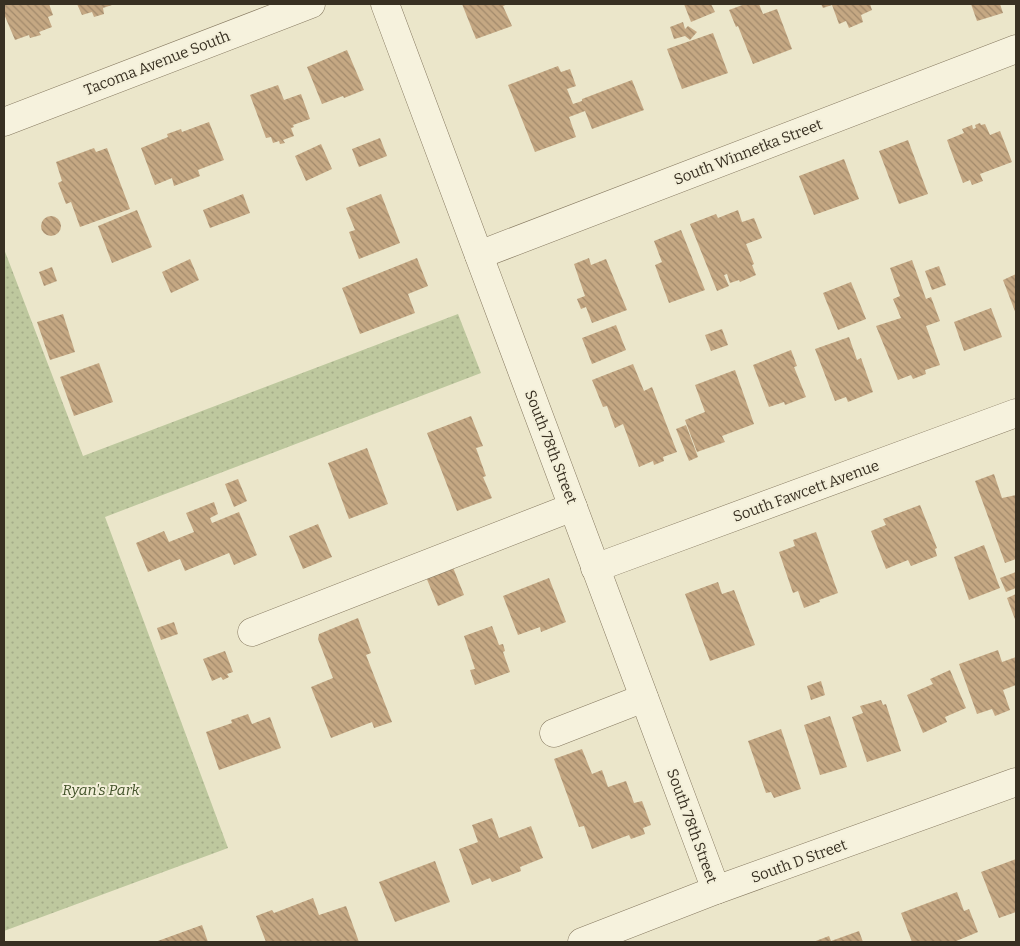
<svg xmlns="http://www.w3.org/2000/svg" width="1020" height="946" viewBox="0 0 1020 946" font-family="Bitter,serif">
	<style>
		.grass { fill: url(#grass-dots) }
		.building { fill: url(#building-back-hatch) }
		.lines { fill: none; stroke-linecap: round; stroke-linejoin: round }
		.minor-casing { stroke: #867960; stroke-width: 29 }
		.minor { stroke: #f6f2dd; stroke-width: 28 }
		.labels { text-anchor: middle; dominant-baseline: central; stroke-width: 4; stroke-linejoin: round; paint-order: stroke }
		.street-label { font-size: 15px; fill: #383022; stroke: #f3efd9 }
		.park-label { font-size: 15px; font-style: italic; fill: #43532a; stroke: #f3efd9 }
	</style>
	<defs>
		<pattern id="grass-dots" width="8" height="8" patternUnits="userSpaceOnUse" patternTransform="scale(1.25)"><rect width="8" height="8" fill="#bec89e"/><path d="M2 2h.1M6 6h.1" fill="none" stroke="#a4ac88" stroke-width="1.8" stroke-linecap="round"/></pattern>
		<pattern id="building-back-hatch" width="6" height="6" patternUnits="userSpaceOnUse" patternTransform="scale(1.25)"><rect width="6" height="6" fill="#c5a883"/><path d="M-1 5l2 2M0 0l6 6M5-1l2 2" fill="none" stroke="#a1896b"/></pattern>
	</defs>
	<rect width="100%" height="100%" fill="#ebe6ca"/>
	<!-- grass -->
	<path class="grass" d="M 4,249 L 83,456 L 458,314 L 481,373 L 105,517 L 228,848 L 4,931 Z"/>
	<!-- building -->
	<g class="building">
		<path d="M 4,4 L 49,4 L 53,15 L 48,17 L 52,27 L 39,32 L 41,35 L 30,38 L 29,35 L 15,40 L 4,14 Z"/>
		<path d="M 77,4 L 115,4 L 103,8 L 104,14 L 94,17 L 92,12 L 82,15 Z"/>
		<path d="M 462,4 L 508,4 L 503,6 L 512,26 L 476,39 Z"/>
		<path d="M 684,4 L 711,4 L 715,12 L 691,22 Z"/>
		<path d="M 745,4 L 759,4 L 763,14 L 777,9 L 792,49 L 753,64 L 738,26 L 736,27 L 729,10 Z"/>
		<path d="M 821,4 L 870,4 L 872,10 L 861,15 L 863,22 L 849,28 L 846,21 L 839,24 L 832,5 L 823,8 Z"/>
		<path d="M 971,4 L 1000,4 L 1003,13 L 977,21 Z"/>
		<path d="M 683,22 L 685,29 L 688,26 L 697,32 L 690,40 L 685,36 L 674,39 L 670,27 Z"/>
		<path d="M 713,33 L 728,73 L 682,89 L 667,49 Z"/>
		<path d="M 347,50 L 364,90 L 344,98 L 343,96 L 322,104 L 307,67 Z"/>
		<path d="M 558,66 L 561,72 L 570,69 L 576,86 L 567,89 L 573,104 L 582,101 L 582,99 L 632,80 L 644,110 L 592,129 L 585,111 L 569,117 L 576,137 L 535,152 L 508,85 Z"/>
		<path d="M 278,85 L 284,100 L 301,94 L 310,119 L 293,125 L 294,127 L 291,128 L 294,136 L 283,140 L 285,143 L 280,144 L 279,141 L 273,143 L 271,137 L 266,138 L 250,95 Z"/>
		<path d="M 209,122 L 224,160 L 198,170 L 200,176 L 174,186 L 172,178 L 155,185 L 141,148 L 168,137 L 167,134 L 181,129 L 182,132 Z"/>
		<path d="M 980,123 L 981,125 L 985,124 L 990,135 L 1000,131 L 1012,162 L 980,174 L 983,181 L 972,185 L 970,180 L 963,183 L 947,140 L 964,133 L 962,129 L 972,125 L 973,129 L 976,128 L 975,125 Z"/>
		<path d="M 380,138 L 387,156 L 359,167 L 352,149 Z"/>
		<path d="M 908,140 L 928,194 L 899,204 L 879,151 Z"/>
		<path d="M 321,144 L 332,169 L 306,181 L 295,156 Z"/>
		<path d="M 94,148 L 96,152 L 107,148 L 130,209 L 80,227 L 71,202 L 66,204 L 58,183 L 62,181 L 56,162 Z"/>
		<path d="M 844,159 L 859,199 L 814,215 L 799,176 Z"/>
		<path d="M 243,194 L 250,213 L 210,228 L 203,210 Z"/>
		<path d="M 381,194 L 400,243 L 359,259 L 349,232 L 355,230 L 346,208 Z"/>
		<path d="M 137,210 L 152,247 L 112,263 L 98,226 Z"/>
		<path d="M 738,210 L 742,222 L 754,218 L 762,238 L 746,244 L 754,264 L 752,265 L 756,275 L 740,282 L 739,280 L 730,283 L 727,274 L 724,275 L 729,286 L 717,291 L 690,224 L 716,214 L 718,218 Z"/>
		<circle cx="51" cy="226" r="10"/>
		<path d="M 681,230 L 705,290 L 669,303 L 655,265 L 662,262 L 654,241 Z"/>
		<path d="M 417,258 L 428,286 L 408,294 L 415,313 L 360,334 L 342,288 Z"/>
		<path d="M 589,258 L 591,265 L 606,259 L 627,310 L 592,323 L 586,307 L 581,309 L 577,299 L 585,296 L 574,264 Z"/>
		<path d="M 190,259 L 199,280 L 171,293 L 162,272 Z"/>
		<path d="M 912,260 L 926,299 L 931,297 L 940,321 L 926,326 L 940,365 L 925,370 L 926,374 L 913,379 L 911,375 L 898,380 L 876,326 L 901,318 L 893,299 L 900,296 L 890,268 Z"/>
		<path d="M 939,266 L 946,285 L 932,290 L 925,271 Z"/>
		<path d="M 52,267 L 57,281 L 44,286 L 39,272 Z"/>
		<path d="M 1016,274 L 1016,314 L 1003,280 Z"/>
		<path d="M 851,282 L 866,319 L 838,330 L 823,293 Z"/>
		<path d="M 991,308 L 1002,337 L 964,351 L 954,322 Z"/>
		<path d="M 63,314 L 75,352 L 50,360 L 37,322 Z"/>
		<path d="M 616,325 L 626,350 L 592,364 L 582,338 Z"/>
		<path d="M 722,329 L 728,345 L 711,351 L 705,335 Z"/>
		<path d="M 849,337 L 857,360 L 861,358 L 873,392 L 848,402 L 846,397 L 835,401 L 815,349 Z"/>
		<path d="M 791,350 L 797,366 L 794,367 L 806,397 L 785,405 L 784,402 L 769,407 L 753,365 Z"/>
		<path d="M 99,363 L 113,402 L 74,416 L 60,377 Z"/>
		<path d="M 633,364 L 644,391 L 652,387 L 677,452 L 663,457 L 664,461 L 654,465 L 653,461 L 639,467 L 623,424 L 615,428 L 607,406 L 603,407 L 592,380 Z"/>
		<path d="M 735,370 L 754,424 L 722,436 L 725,442 L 697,452 L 685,420 L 705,412 L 695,385 Z"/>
		<path d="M 471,416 L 483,446 L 476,448 L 486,476 L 483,477 L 492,498 L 457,511 L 427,433 Z"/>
		<path d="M 686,425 L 698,457 L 689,461 L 676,429 Z"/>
		<path d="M 367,448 L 388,504 L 349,519 L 328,463 Z"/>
		<path d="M 994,474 L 1002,498 L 1016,495 L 1016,559 L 1005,563 L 975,481 Z"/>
		<path d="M 238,479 L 247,501 L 234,507 L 225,484 Z"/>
		<path d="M 214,502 L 218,514 L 210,518 L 212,523 L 239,512 L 257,555 L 234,565 L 229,553 L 185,571 L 180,559 L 148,572 L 136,543 L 164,531 L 169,542 L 194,532 L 186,513 Z"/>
		<path d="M 920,505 L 937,548 L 935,549 L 937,556 L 911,566 L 908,560 L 886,569 L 871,531 L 886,525 L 883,519 Z"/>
		<path d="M 318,524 L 332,557 L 303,569 L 289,536 Z"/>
		<path d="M 816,532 L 838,593 L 819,600 L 820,602 L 804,608 L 798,591 L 793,593 L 779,552 L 795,546 L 793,540 Z"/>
		<path d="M 984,545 L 1000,588 L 969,600 L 954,557 Z"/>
		<path d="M 452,565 L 464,595 L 438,606 L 426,577 Z"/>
		<path d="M 1016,572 L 1016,588 L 1006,592 L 1000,578 Z"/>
		<path d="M 549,578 L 566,622 L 541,632 L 540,627 L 518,635 L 503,596 Z"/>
		<path d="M 718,582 L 722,594 L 734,590 L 755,645 L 710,661 L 685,594 Z"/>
		<path d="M 1016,594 L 1016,622 L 1007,598 Z"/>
		<path d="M 358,618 L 371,653 L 366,655 L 392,722 L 374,728 L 372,722 L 331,738 L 311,687 L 333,678 L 318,639 L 319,634 Z"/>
		<path d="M 174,622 L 178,634 L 161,640 L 157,628 Z"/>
		<path d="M 492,626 L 499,645 L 503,644 L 505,651 L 503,652 L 510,672 L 475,685 L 470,670 L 475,669 L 464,636 Z"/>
		<path d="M 998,650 L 1002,662 L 1016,657 L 1016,685 L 1003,690 L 1010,710 L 995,716 L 992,709 L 977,714 L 959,664 Z"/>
		<path d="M 225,651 L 233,672 L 227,674 L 229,677 L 223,680 L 221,677 L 212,681 L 203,659 Z"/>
		<path d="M 950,670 L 966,708 L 945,717 L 947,722 L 923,733 L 907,695 L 933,684 L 930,679 Z"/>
		<path d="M 821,681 L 825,695 L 811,700 L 807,686 Z"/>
		<path d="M 881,700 L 883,705 L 886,704 L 901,751 L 867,762 L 852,717 L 863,713 L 860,706 Z"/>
		<path d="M 248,714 L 252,724 L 270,717 L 281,748 L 219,770 L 206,732 L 232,723 L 231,720 Z"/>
		<path d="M 830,716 L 847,767 L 820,775 L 804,725 Z"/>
		<path d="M 781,729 L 801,789 L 774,798 L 771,792 L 766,793 L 748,741 Z"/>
		<path d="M 582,749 L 592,774 L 602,770 L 608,787 L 626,781 L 634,803 L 642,801 L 651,825 L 643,828 L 645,834 L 631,839 L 629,835 L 592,849 L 584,826 L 579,827 L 554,759 Z"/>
		<path d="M 492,818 L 499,838 L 531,826 L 543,858 L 520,867 L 521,871 L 492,882 L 490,878 L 472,885 L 459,849 L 478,842 L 472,825 Z"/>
		<path d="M 1016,859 L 1016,912 L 999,918 L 981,872 Z"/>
		<path d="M 435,861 L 450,902 L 395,922 L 379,882 Z"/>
		<path d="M 957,892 L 964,911 L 969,909 L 978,932 L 954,942 L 912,942 L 901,913 Z"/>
		<path d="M 313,898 L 319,915 L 346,906 L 359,942 L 266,942 L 256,916 L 272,910 L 274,913 Z"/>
		<path d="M 202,925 L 208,942 L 155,942 Z"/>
		<path d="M 859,931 L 863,942 L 813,942 L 829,936 L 831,941 Z"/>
	</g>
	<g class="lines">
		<!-- minor casing -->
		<g class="minor-casing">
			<g id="minor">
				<path d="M 385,4 L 716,890"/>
				<path d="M 4,122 L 311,4"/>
				<path d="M 479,255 L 1016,49"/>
				<path d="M 595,568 L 1016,413"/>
				<path d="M 252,632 L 573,507"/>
				<path d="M 554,733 L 644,698"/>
				<path d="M 582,942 L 716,890 L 1016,782"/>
			</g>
		</g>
		<!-- minor -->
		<use href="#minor" class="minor"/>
	</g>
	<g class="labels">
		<!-- street labels -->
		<g class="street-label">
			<text transform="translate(157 63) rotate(-21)">Tacoma Avenue South</text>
			<text transform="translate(748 152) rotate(-21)">South Winnetka Street</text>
			<text transform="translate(551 447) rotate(69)">South 78th Street</text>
			<text transform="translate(806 491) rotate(-20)">South Fawcett Avenue</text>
			<text transform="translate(692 826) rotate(70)">South 78th Street</text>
			<text transform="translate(799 861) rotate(-20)">South D Street</text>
		</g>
		<!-- park labels -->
		<g class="park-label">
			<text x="101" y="790">Ryan's Park</text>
		</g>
	</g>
	<!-- border -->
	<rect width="1020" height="946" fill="none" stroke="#383022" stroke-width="10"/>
</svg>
